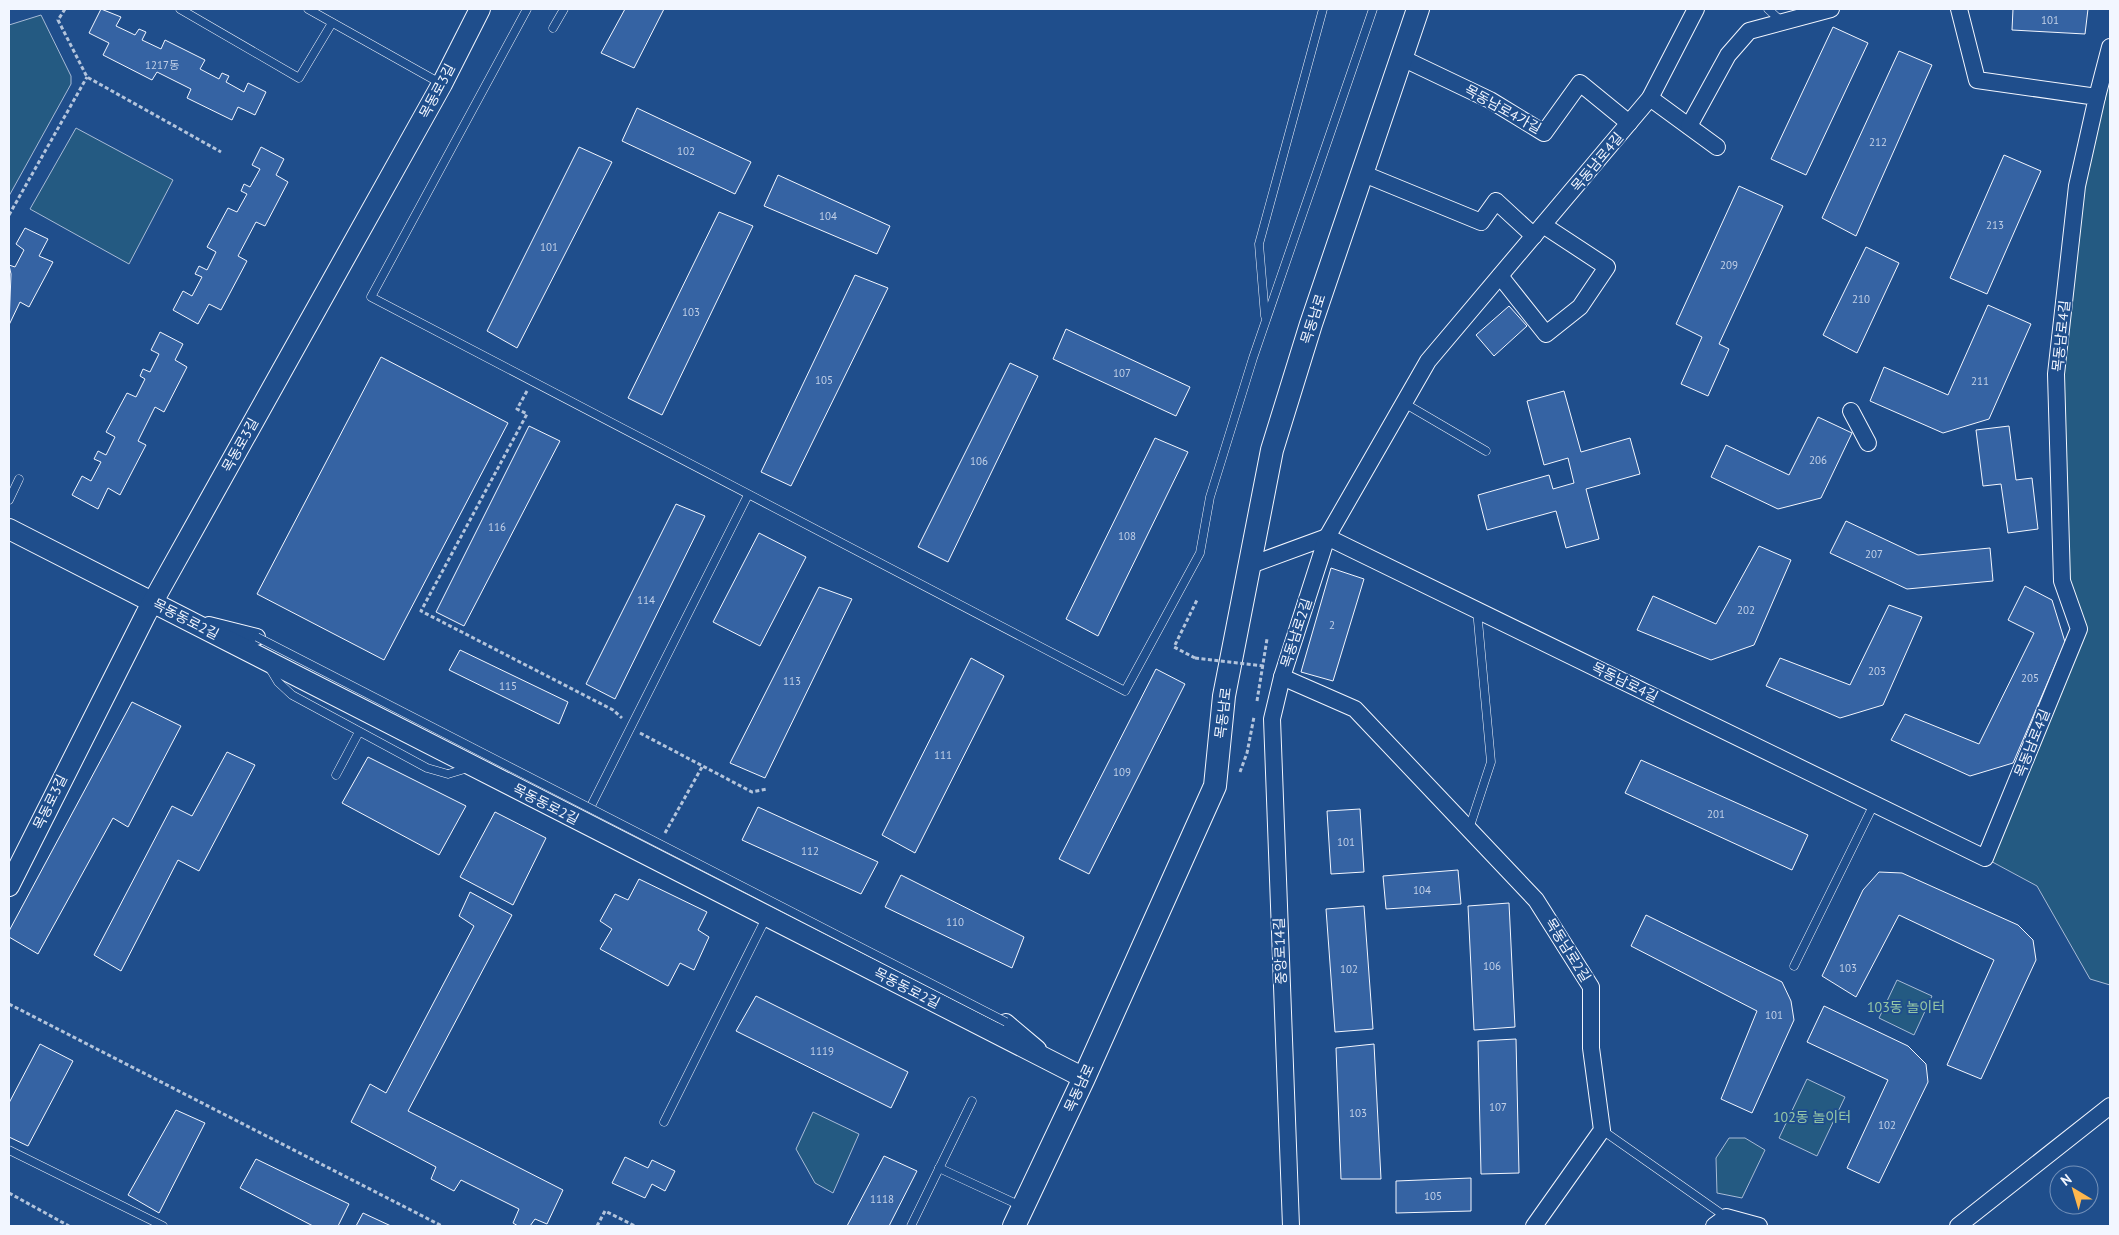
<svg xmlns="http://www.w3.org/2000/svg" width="2119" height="1235" viewBox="0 0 2119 1235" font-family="'PT Sans','Noto Sans KR',sans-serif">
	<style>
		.green { fill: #245a82; stroke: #a8bbd7 }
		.building { fill: #3563a3; stroke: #f2f6ff }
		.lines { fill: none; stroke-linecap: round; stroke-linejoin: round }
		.service-casing { stroke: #f2f6ff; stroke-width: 9 }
		.minor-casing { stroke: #f2f6ff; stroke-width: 18 }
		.tertiary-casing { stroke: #f2f6ff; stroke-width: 22 }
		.secondary-casing { stroke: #f2f6ff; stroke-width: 24 }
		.path { stroke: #b3c4dc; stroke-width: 3; stroke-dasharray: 4 2.5; stroke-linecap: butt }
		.service { stroke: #1f4e8c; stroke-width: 8 }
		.minor { stroke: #1f4e8c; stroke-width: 16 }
		.tertiary { stroke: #1f4e8c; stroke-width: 20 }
		.secondary { stroke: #1f4e8c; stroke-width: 22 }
		.service-bridge-casing { stroke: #f2f6ff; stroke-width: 9; stroke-linecap: butt }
		.path-bridge { stroke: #b3c4dc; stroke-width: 3; stroke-dasharray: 4 2.5; stroke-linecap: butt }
		.service-bridge { stroke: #1f4e8c; stroke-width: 8 }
		.labels { text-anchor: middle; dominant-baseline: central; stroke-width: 4; stroke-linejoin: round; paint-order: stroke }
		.number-label { font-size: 11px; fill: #c3d1e8 }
		.street-label { font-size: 14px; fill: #f2f6ff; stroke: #1f4e8c }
		.park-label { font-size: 14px; fill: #97c8a6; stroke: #1f4e8c }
	</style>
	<rect width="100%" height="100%" fill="#1f4e8c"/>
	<!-- green -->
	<g class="green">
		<path d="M 41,15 L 71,76 L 71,84 L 9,196 L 9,25 Z"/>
		<path d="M 2110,54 L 2110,985 L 2090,979 L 2037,886 L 1985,858 L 2079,629 L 2062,581 L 2056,374 L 2077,186 Z"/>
		<path d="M 76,128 L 173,180 L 129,264 L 30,209 Z"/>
		<path d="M 1897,980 L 1932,996 L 1914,1035 L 1879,1018 Z"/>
		<path d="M 1807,1079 L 1845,1097 L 1817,1156 L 1779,1138 Z"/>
		<path d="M 813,1112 L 859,1134 L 833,1193 L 815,1183 L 796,1149 Z"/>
		<path d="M 1729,1138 L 1745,1138 L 1765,1150 L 1742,1198 L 1717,1193 L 1716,1158 Z"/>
	</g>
	<!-- building -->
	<g class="building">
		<path d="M 101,9 L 121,17 L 116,26 L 135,35 L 139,29 L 146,32 L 142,40 L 161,49 L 165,40 L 205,60 L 200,69 L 219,79 L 222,73 L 229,76 L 226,82 L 244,92 L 248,83 L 266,92 L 255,115 L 238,107 L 232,120 L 187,98 L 191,89 L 157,72 L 152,80 L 103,55 L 109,43 L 89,33 Z"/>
		<path d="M 625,9 L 664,9 L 634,68 L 601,53 Z"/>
		<path d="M 2013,9 L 2088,9 L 2085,34 L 2012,30 Z"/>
		<path d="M 1833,27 L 1868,43 L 1806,175 L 1771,159 Z"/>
		<path d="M 1899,51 L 1932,65 L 1856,236 L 1822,218 Z"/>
		<path d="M 637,108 L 751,162 L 735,194 L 622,141 Z"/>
		<path d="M 261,147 L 284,159 L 276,175 L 288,182 L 265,226 L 256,222 L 238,256 L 247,261 L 221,310 L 209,304 L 198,324 L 173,310 L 183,291 L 192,296 L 202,277 L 195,274 L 199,266 L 207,270 L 216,252 L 207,247 L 228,208 L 237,212 L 247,194 L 241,191 L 244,184 L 250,187 L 260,169 L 252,165 Z"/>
		<path d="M 579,147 L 612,162 L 517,348 L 487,331 Z"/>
		<path d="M 2004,155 L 2041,171 L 1987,294 L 1950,278 Z"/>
		<path d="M 778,175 L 890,226 L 877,254 L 764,206 Z"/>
		<path d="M 1739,186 L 1783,206 L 1719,344 L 1729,349 L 1708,396 L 1681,384 L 1702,337 L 1676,324 Z"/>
		<path d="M 719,212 L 753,226 L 662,415 L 628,398 Z"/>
		<path d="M 25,228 L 48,239 L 39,256 L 53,262 L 29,307 L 20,302 L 9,325 L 11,274 L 9,265 L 15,267 L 24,250 L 16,244 Z"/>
		<path d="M 1866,247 L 1899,263 L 1857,353 L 1823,335 Z"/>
		<path d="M 855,275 L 888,288 L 791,486 L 761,472 Z"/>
		<path d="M 1988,305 L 2031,324 L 1989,419 L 1943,433 L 1870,401 L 1884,367 L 1948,395 Z"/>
		<path d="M 1509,306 L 1527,326 L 1494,356 L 1476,335 Z"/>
		<path d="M 1066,329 L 1190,387 L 1176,416 L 1053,359 Z"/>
		<path d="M 160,332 L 183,344 L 175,360 L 187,367 L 164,412 L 155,407 L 138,441 L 146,445 L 120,495 L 108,488 L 98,509 L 72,495 L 82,476 L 91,481 L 101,462 L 94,459 L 98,451 L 106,455 L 115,437 L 106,432 L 127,393 L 136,397 L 145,379 L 140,376 L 143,369 L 150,372 L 159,354 L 151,350 Z"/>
		<path d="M 381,357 L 508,423 L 384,660 L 257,594 Z"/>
		<path d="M 1010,363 L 1038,376 L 948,562 L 918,547 Z"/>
		<path d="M 1564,391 L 1581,452 L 1630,438 L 1640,474 L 1586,489 L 1599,539 L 1566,548 L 1556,511 L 1487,530 L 1478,495 L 1549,475 L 1553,489 L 1574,483 L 1568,458 L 1544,465 L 1527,401 Z"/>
		<path d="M 1818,417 L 1852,433 L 1821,498 L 1778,509 L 1711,477 L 1726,445 L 1789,475 Z"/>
		<path d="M 529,426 L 560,441 L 464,626 L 436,612 Z"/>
		<path d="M 2009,426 L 2016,480 L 2032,478 L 2038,529 L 2008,533 L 2001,484 L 1983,486 L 1976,430 Z"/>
		<path d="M 1155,438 L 1188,452 L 1098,636 L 1066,619 Z"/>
		<path d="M 676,504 L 705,516 L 615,699 L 586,684 Z"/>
		<path d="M 1846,521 L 1918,555 L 1990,548 L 1993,581 L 1907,589 L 1830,553 Z"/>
		<path d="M 759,533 L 806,557 L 760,646 L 713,622 Z"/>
		<path d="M 1759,546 L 1791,560 L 1754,645 L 1711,660 L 1637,630 L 1653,596 L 1716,624 Z"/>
		<path d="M 1331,568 L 1364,579 L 1333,681 L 1301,672 Z"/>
		<path d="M 2025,586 L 2052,600 L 2065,642 L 2013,763 L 1970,776 L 1891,740 L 1905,714 L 1979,744 L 2034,633 L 2008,620 Z"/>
		<path d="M 819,587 L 852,599 L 765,778 L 730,763 Z"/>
		<path d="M 1889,605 L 1922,617 L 1883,705 L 1840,718 L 1766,686 L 1780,658 L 1850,685 Z"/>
		<path d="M 460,650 L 568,702 L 559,724 L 449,670 Z"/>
		<path d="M 971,658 L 1004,676 L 915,853 L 882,835 Z"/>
		<path d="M 1156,669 L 1185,684 L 1089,874 L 1059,859 Z"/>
		<path d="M 132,702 L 181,726 L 128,827 L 113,818 L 38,954 L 9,937 L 9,931 Z"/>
		<path d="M 227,752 L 255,765 L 199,871 L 178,860 L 121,971 L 94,955 L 172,806 L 192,816 Z"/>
		<path d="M 368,757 L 466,806 L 439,855 L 342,803 Z"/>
		<path d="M 1641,760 L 1808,835 L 1792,870 L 1625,793 Z"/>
		<path d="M 758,807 L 878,862 L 861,894 L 742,840 Z"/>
		<path d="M 1360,809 L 1364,872 L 1331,874 L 1327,811 Z"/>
		<path d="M 495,812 L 546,838 L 513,905 L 460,877 Z"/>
		<path d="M 1458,870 L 1461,904 L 1386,909 L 1383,876 Z"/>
		<path d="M 1879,872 L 1902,873 L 2018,925 L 2033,940 L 2036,960 L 1981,1079 L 1947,1065 L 1994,960 L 1899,915 L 1856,997 L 1822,976 L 1863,890 Z"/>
		<path d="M 901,875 L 1024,937 L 1012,968 L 885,907 Z"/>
		<path d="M 639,879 L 707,912 L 698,930 L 709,937 L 694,970 L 680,963 L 668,986 L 600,949 L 612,929 L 600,921 L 615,894 L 628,900 Z"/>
		<path d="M 470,892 L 512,915 L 408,1111 L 563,1190 L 547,1224 L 535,1219 L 530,1226 L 518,1226 L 513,1223 L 519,1209 L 461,1180 L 454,1191 L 431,1179 L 436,1167 L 351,1122 L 370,1084 L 386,1093 L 474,926 L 459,916 Z"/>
		<path d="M 1509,903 L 1515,1027 L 1474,1030 L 1468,906 Z"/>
		<path d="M 1364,906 L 1373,1029 L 1335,1032 L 1326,909 Z"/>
		<path d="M 1646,915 L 1782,982 L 1791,1001 L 1794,1020 L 1752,1113 L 1721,1099 L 1757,1011 L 1631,946 Z"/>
		<path d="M 756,996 L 908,1072 L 891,1108 L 736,1031 Z"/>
		<path d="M 1824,1006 L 1908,1046 L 1926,1064 L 1928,1082 L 1879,1183 L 1847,1168 L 1888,1080 L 1807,1042 Z"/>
		<path d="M 1516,1039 L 1519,1173 L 1481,1174 L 1478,1041 Z"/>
		<path d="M 40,1044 L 73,1061 L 28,1146 L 9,1137 L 9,1103 Z"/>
		<path d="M 1374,1044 L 1381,1179 L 1341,1179 L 1336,1048 Z"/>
		<path d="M 176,1110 L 205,1123 L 159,1213 L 128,1195 Z"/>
		<path d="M 884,1156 L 917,1171 L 889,1226 L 847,1226 Z"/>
		<path d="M 625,1157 L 648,1168 L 652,1160 L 675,1171 L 665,1191 L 652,1184 L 645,1198 L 612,1183 Z"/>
		<path d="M 256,1159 L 349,1204 L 338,1226 L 313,1226 L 240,1188 Z"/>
		<path d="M 1471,1178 L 1471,1211 L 1396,1213 L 1396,1181 Z"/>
		<path d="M 363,1213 L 391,1226 L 356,1226 Z"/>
	</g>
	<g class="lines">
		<!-- service casing -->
		<g class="service-casing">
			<g id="service">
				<path d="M 180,9 L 299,78 L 332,23"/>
				<path d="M 308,9 L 440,83"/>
				<path d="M 527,9 L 371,297 L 1125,691 L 1200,553 L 1210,497 L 1253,358 L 1373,9"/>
				<path d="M 1768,9 L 1781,21"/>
				<path d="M 553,28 L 564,9"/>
				<path d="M 1265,316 L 1259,244 L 1323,9"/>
				<path d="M 1404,403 L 1486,451"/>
				<path d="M 9,500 L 19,479"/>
				<path d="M 269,667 L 278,682 L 292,695 L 427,768 L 448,774 L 468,768"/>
				<path d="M 336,775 L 359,732"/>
				<path d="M 590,808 L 748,495"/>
				<path d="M 1469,829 L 1491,762 L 1477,610"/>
				<path d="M 1794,966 L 1874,804"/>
				<path d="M 664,1122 L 767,916"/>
				<path d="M 1602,1130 L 1726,1217"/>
				<path d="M 9,1150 L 163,1226"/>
				<path d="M 939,1168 L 1021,1206"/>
				<path d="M 911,1226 L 972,1101"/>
			</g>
		</g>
		<!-- minor casing -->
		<g class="minor-casing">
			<g id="minor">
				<path d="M 1402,58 L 1490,100 L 1544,133 L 1580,83 L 1629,123"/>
				<path d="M 2097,97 L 2110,47"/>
				<path d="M 1650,98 L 1717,147"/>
				<path d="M 1689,126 L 1728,55 L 1749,31 L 1831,9"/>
				<path d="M 1364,174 L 1481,222 L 1496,201 L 1534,236"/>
				<path d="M 1500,276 L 1546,334 L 1580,307 L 1607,267 L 1543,225"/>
				<path d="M 1851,411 L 1868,443"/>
				<path d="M 1248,566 L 1327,537 L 1985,858 L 2079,629 L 2062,581 L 2056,374 L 2077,186 L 2097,97 L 1977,80 L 1959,9"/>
				<path d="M 209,625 L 257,637"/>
				<path d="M 1282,677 L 1355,709 L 1536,900 L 1591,987 L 1591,1048 L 1602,1130 L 1534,1226"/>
				<path d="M 1006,1022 L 1038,1049"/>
				<path d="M 1291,1226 L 1272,719 L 1282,677 L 1327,537 L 1428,361 L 1650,98 L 1696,9"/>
				<path d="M 1714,1226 L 1726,1217 L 1759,1226"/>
				<path d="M 1958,1226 L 2110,1106"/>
			</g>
		</g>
		<!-- tertiary casing -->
		<g class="tertiary-casing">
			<g id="tertiary">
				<path d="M 9,529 L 1084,1078"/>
				<path d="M 9,886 L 146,614 L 442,84 L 480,9"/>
			</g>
		</g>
		<!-- secondary casing -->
		<g class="secondary-casing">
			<path id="secondary" d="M 1014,1226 L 1084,1078 L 1215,786 L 1224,696 L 1272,450 L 1311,324 L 1418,9"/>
		</g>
		<!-- path -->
		<g class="path">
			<path d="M 65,9 L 58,20 L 87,77 L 221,152"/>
			<path d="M 9,215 L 87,77"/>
			<path d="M 527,391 L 517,409 L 527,414 L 421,611 L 613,710 L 622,718"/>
			<path d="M 1195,658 L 1174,647 L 1197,600"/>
			<path d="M 1257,701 L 1267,639"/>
			<path d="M 640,733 L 752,792 L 767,789"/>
			<path d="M 1240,772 L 1247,753 L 1254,717"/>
			<path d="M 665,833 L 702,767"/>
			<path d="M 9,1004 L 442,1226"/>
			<path d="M 9,1193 L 69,1226"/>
			<path d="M 597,1226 L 605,1211 L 635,1226"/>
		</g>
		<!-- service -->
		<use href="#service" class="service"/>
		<!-- minor -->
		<use href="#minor" class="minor"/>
		<!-- tertiary -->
		<use href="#tertiary" class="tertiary"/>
		<!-- secondary -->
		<use href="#secondary" class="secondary"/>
		<!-- service-bridge casing -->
		<g class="service-bridge-casing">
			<path id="service-bridge" d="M 257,637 L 1006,1022"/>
		</g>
		<!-- path-bridge -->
		<path class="path-bridge" d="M 1195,658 L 1264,666"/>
		<!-- service-bridge -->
		<use href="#service-bridge" class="service-bridge"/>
	</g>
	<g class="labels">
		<!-- number labels -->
		<g class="number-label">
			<text x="2050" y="20">101</text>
			<text x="162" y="65">1217동</text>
			<text x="1878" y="142">212</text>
			<text x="686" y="151">102</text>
			<text x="828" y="216">104</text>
			<text x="1995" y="225">213</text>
			<text x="549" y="247">101</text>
			<text x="1729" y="265">209</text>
			<text x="1861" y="299">210</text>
			<text x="691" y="312">103</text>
			<text x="1122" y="373">107</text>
			<text x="824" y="380">105</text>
			<text x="1980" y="381">211</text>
			<text x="1818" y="460">206</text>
			<text x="979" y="461">106</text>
			<text x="497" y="527">116</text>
			<text x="1127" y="536">108</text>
			<text x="1874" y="554">207</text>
			<text x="646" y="600">114</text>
			<text x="1746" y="610">202</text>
			<text x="1332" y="625">2</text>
			<text x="1877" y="671">203</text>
			<text x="2030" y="678">205</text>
			<text x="792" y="681">113</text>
			<text x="508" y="686">115</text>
			<text x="943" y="755">111</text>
			<text x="1122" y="772">109</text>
			<text x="1716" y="814">201</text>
			<text x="1346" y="842">101</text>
			<text x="810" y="851">112</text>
			<text x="1422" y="890">104</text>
			<text x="955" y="922">110</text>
			<text x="1492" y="966">106</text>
			<text x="1848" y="968">103</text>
			<text x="1349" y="969">102</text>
			<text x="1774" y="1015">101</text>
			<text x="822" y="1051">1119</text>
			<text x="1498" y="1107">107</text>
			<text x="1358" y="1113">103</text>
			<text x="1887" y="1125">102</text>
			<text x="1433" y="1196">105</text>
			<text x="882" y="1199">1118</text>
		</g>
		<!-- street labels -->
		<g class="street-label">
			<text transform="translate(437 91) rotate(-62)">목동로3길</text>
			<text transform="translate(1503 109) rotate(29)">목동남로4가길</text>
			<text transform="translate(1597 162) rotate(-50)">목동남로4길</text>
			<text transform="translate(1313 319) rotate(-72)">목동남로</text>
			<text transform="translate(2061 336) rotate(-84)">목동남로4길</text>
			<text transform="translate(240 445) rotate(-61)">목동로3길</text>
			<text transform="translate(186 619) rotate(27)">목동동로2길</text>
			<text transform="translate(1296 633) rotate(-72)">목동남로2길</text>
			<text transform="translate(1625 682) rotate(26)">목동남로4길</text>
			<text transform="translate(1223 713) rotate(-83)">목동남로</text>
			<text transform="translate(2032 743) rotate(-68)">목동남로4길</text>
			<text transform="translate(50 802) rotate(-64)">목동로3길</text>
			<text transform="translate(546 804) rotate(27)">목동동로2길</text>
			<text transform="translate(1568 950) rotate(58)">목동남로2길</text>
			<text transform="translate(1280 951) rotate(-92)">중앙로14길</text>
			<text transform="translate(907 988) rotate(27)">목동동로2길</text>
			<text transform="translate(1079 1088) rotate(-65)">목동남로</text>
		</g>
		<!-- park labels -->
		<g class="park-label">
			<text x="1906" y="1007">103동 놀이터</text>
			<text x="1812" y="1117">102동 놀이터</text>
		</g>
	</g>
	<!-- border -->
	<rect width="2119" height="1235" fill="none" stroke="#f2f6ff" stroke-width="20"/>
	<!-- north arrow -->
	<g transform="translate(2074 1190) rotate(322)"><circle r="24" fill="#1f4e8c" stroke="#7391ba"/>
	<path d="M0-4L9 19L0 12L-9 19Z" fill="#ffb74d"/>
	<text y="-8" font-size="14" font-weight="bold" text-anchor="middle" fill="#f2f6ff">N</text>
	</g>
</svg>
